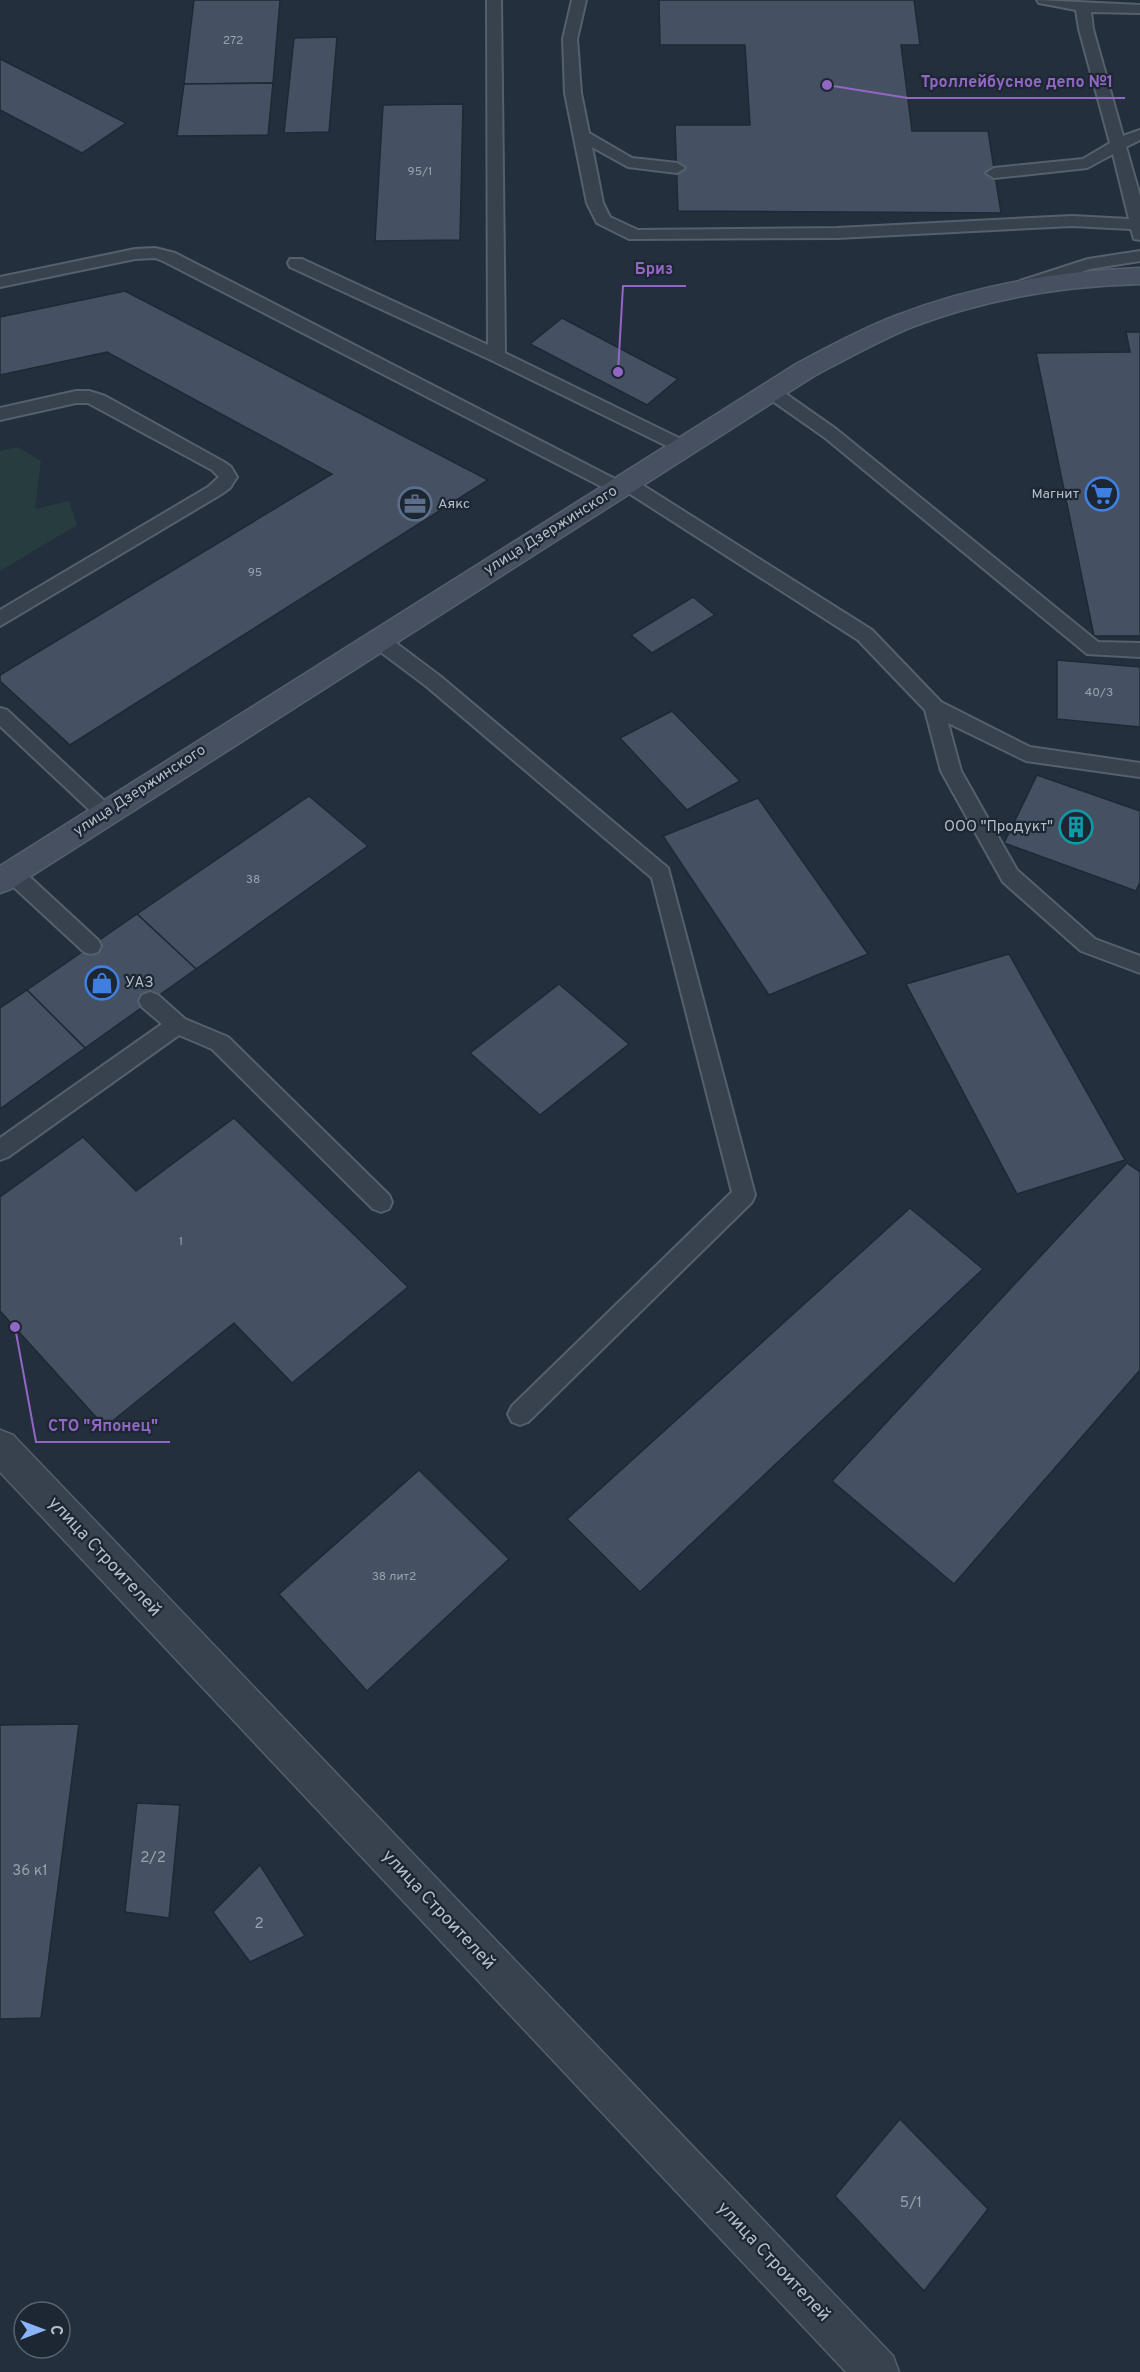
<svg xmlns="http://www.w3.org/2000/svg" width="1140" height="2372" viewBox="0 0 1140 2372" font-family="Overpass,sans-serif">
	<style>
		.green { fill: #263c3f }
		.building { fill: #455162; stroke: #1f2835; stroke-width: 1.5 }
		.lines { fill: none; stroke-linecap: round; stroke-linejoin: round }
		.service-casing { stroke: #565f6c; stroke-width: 4 }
		.tertiary-casing { stroke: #565f6c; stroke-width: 3 }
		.secondary-casing { stroke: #565f6c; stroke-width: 3 }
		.service { fill: #38414e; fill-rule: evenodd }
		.tertiary { fill: #38414e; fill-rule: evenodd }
		.secondary { fill: #465061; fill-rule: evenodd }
		.labels { text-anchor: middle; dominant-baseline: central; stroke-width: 4.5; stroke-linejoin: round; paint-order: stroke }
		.number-label { font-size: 12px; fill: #98a1af }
		.far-poi-label { font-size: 14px; fill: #b4bcc9; stroke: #1d2633; text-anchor: end }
		.street-label { font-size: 15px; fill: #b4bcc9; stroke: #1d2633 }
		.poi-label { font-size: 15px; fill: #b4bcc9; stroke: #1d2633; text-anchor: end }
		.near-number-label { font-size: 15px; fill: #98a1af }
		.near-street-label { font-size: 18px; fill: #b4bcc9; stroke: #1d2633 }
		.leader { fill: none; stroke: #9266c3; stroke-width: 2 }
		.callout-dot { fill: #9266c3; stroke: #1d2633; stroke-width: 2 }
		.callout-label { font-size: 16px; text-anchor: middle; font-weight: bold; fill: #9266c3; stroke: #1d2633; stroke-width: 4.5; stroke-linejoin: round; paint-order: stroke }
	</style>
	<rect width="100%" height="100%" fill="#242f3e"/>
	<!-- green -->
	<path class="green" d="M 17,447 L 41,461 L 35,509 L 69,501 L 77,525 L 0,571 L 0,451 Z"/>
	<!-- building -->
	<g class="building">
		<path d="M 194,0 L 280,0 L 273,83 L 184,84 Z"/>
		<path d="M 659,0 L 914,0 L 920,45 L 901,45 L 912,131 L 988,131 L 1001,213 L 678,211 L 675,125 L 750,125 L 745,45 L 660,45 Z"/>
		<path d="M 337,37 L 329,132 L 284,133 L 294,38 Z"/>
		<path d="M 0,59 L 126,123 L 82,153 L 0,110 Z"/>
		<path d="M 273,83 L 268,135 L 177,136 L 184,84 Z"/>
		<path d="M 463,104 L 460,240 L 375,241 L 383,105 Z"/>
		<path d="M 125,291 L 488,480 L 70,745 L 0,681 L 0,675 L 332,474 L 107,352 L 0,375 L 0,317 Z"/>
		<path d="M 562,318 L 678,379 L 647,405 L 530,344 Z"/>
		<path d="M 1126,332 L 1140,332 L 1140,636 L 1094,636 L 1036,353 L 1130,352 Z"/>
		<path d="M 693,597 L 715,615 L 652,653 L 631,635 Z"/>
		<path d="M 1057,660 L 1140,667 L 1140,727 L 1057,719 Z"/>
		<path d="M 672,711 L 740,781 L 687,810 L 620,738 Z"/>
		<path d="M 1037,775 L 1140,811 L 1140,882 L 1136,891 L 1004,843 Z"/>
		<path d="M 309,796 L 368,846 L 196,969 L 137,914 Z"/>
		<path d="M 758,798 L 868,954 L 769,995 L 663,836 Z"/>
		<path d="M 137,914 L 196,969 L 85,1048 L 27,990 Z"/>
		<path d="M 1009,954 L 1125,1160 L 1017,1194 L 906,984 Z"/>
		<path d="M 559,984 L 629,1044 L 540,1115 L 470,1053 Z"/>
		<path d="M 27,990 L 85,1048 L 0,1109 L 0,1008 Z"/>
		<path d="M 234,1118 L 408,1287 L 292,1383 L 234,1323 L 105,1427 L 0,1311 L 0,1197 L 83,1137 L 136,1191 Z"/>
		<path d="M 1127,1163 L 1140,1172 L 1140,1370 L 954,1584 L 832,1481 Z"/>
		<path d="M 910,1208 L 983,1269 L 640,1592 L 567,1519 Z"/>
		<path d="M 419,1470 L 509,1559 L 367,1691 L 279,1594 Z"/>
		<path d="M 79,1724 L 41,2018 L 0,2019 L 0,1725 Z"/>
		<path d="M 137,1803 L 180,1805 L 169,1918 L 125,1912 Z"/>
		<path d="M 260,1865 L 305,1936 L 250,1962 L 213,1912 Z"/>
		<path d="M 900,2119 L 988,2209 L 924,2291 L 835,2196 Z"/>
	</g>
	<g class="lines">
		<!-- service casing -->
		<g class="service-casing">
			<g id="service">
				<path d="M 487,0 L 501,0 L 505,353 L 689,443 L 692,447 L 689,451 L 677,451 L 491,360 L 290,267 L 288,263 L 290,259 L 302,259 L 488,345 Z"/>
				<path d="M 572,0 L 586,0 L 577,39 L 581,93 L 589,133 L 632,158 L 677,163 L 685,168 L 677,173 L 628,167 L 592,147 L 603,203 L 610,217 L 638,230 L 837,228 L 1072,216 L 1129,219 L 1113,154 L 1087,168 L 994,178 L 986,173 L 994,168 L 1083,159 L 1110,143 L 1079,29 L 1076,10 L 1039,3 L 1037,0 L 1140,5 L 1140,13 L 1091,12 L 1093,29 L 1123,136 L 1140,130 L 1140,140 L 1126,147 L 1140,196 L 1140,240 L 1134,239 L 1131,229 L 1072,226 L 837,238 L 629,239 L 597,223 L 587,203 L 565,93 L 563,39 Z"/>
				<path d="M 155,248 L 175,253 L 619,481 L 627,477 L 633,479 L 872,630 L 941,702 L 1030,747 L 1140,763 L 1140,777 L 1026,761 L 948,723 L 961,771 L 1017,870 L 1095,939 L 1140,956 L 1140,973 L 1081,951 L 1003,882 L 941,771 L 925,710 L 858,640 L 627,492 L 620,495 L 614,493 L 163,261 L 155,258 L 135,259 L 0,287 L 0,277 L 135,249 Z"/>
				<path d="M 1140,251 L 1140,261 L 1090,269 L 1026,290 L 1020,289 L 1018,285 L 1020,281 L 1088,259 Z"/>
				<path d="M 770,385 L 776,387 L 836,429 L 1098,642 L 1140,643 L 1140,657 L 1087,654 L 824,437 L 764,395 L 761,391 L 764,387 Z"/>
				<path d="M 76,391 L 89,391 L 105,396 L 224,462 L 231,467 L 237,477 L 230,488 L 220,495 L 0,626 L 0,610 L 208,487 L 219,477 L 212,470 L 88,403 L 76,403 L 0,420 L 0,408 Z"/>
				<path d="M 377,632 L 384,634 L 440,676 L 668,868 L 755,1195 L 752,1202 L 528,1422 L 520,1425 L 512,1422 L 508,1414 L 512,1406 L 732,1192 L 652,878 L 426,686 L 370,644 L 368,639 L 370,634 Z"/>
				<path d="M 0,708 L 7,710 L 112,808 L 115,813 L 112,818 L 105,821 L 98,818 L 0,726 Z"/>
				<path d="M 12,865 L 19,867 L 98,940 L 101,946 L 98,952 L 91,954 L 84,952 L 5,879 L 2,873 L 5,867 Z"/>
				<path d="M 150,992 L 158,995 L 185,1019 L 228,1037 L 389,1195 L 392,1202 L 389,1209 L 381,1212 L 373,1209 L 212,1049 L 179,1035 L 8,1157 L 0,1160 L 0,1138 L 162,1024 L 142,1007 L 139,1001 L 142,995 Z"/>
			</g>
		</g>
		<!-- tertiary casing -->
		<g class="tertiary-casing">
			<path id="tertiary" d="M 0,1430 L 13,1435 L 893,2356 L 899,2372 L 846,2372 L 0,1472 Z"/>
		</g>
		<!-- secondary casing -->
		<g class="secondary-casing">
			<path id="secondary" d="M 1140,268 L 1140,284 C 1062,286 985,299 912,327 C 878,341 846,359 814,376 L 11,889 L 0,893 L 0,866 L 796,364 C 828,347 861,329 895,316 C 973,286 1056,271 1140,268 Z"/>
		</g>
		<!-- service -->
		<use href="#service" class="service"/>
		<!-- tertiary -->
		<use href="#tertiary" class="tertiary"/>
		<!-- secondary -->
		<use href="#secondary" class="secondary"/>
	</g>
	<!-- icons -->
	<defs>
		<g id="supermarket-ring" transform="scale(1.725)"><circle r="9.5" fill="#1d2633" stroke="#3f7fe0" stroke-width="1.5"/><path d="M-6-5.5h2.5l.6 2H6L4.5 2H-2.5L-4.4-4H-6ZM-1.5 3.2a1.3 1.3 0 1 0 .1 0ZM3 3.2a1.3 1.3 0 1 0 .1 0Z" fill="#3f7fe0"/></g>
		<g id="office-ring" transform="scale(1.725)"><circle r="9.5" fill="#1d2633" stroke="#5c6f8a" stroke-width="1.5"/><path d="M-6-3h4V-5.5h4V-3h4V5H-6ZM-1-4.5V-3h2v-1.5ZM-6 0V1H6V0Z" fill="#5c6f8a"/></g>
		<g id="building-ring" transform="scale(1.725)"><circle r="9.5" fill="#1d2633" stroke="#0f9aa8" stroke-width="1.5"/><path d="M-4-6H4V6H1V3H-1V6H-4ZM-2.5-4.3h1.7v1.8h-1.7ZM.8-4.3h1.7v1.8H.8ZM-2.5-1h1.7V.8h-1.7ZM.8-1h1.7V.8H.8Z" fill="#0f9aa8"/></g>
		<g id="shop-ring" transform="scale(1.725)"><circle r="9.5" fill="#1d2633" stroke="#3f7fe0" stroke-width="1.5"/><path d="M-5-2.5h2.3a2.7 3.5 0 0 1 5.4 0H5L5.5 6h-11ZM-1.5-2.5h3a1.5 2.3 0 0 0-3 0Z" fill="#3f7fe0"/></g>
	</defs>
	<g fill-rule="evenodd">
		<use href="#supermarket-ring" x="1102" y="494"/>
		<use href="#office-ring" x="415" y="504"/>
		<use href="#building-ring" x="1076" y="827"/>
		<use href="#shop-ring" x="102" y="983"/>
	</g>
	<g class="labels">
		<!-- number labels -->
		<g class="number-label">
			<text x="233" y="41">272</text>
			<text x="420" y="172">95/1</text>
			<text x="255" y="573">95</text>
			<text x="1099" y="693">40/3</text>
			<text x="253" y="880">38</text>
			<text x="181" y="1242">1</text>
			<text x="394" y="1577">38 лит2</text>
		</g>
		<!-- far-poi labels -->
		<g class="far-poi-label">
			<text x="1079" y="494">Магнит</text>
			<text x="438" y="504" text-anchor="start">Аякс</text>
		</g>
		<!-- street labels -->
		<g class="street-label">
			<text transform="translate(551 531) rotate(-32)">улица Дзержинского</text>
			<text transform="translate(140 791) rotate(-33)">улица Дзержинского</text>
		</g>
		<!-- poi labels -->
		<g class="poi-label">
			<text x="1053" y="827">ООО "Продукт"</text>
			<text x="125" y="983" text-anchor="start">УАЗ</text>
		</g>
		<!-- near-number labels -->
		<g class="near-number-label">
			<text x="153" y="1858">2/2</text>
			<text x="30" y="1871">36 к1</text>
			<text x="259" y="1924">2</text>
			<text x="911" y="2203">5/1</text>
		</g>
		<!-- near-street labels -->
		<g class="near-street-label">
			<text transform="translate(104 1557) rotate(47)">улица Строителей</text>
			<text transform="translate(438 1910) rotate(47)">улица Строителей</text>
			<text transform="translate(773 2262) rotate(47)">улица Строителей</text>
		</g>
	</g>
	<!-- callouts -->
	<path class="leader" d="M827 85L908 98H1125M618 372L623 286H686M15 1327L36 1442H170"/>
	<g class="callout-dot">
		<circle cx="827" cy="85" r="6"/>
		<circle cx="618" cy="372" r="6"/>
		<circle cx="15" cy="1327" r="6"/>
	</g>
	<g class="callout-label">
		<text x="1017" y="87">Троллейбусное депо №1</text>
		<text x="654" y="274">Бриз</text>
		<text x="103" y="1431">СТО "Японец"</text>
	</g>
	<!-- north arrow -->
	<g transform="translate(42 2330) rotate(90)"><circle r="28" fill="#1d2633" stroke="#59626f" stroke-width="1.5"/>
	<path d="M0-4.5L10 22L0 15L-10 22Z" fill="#8ab4f8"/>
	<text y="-9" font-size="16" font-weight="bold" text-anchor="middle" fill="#b4bcc9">С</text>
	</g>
</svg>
